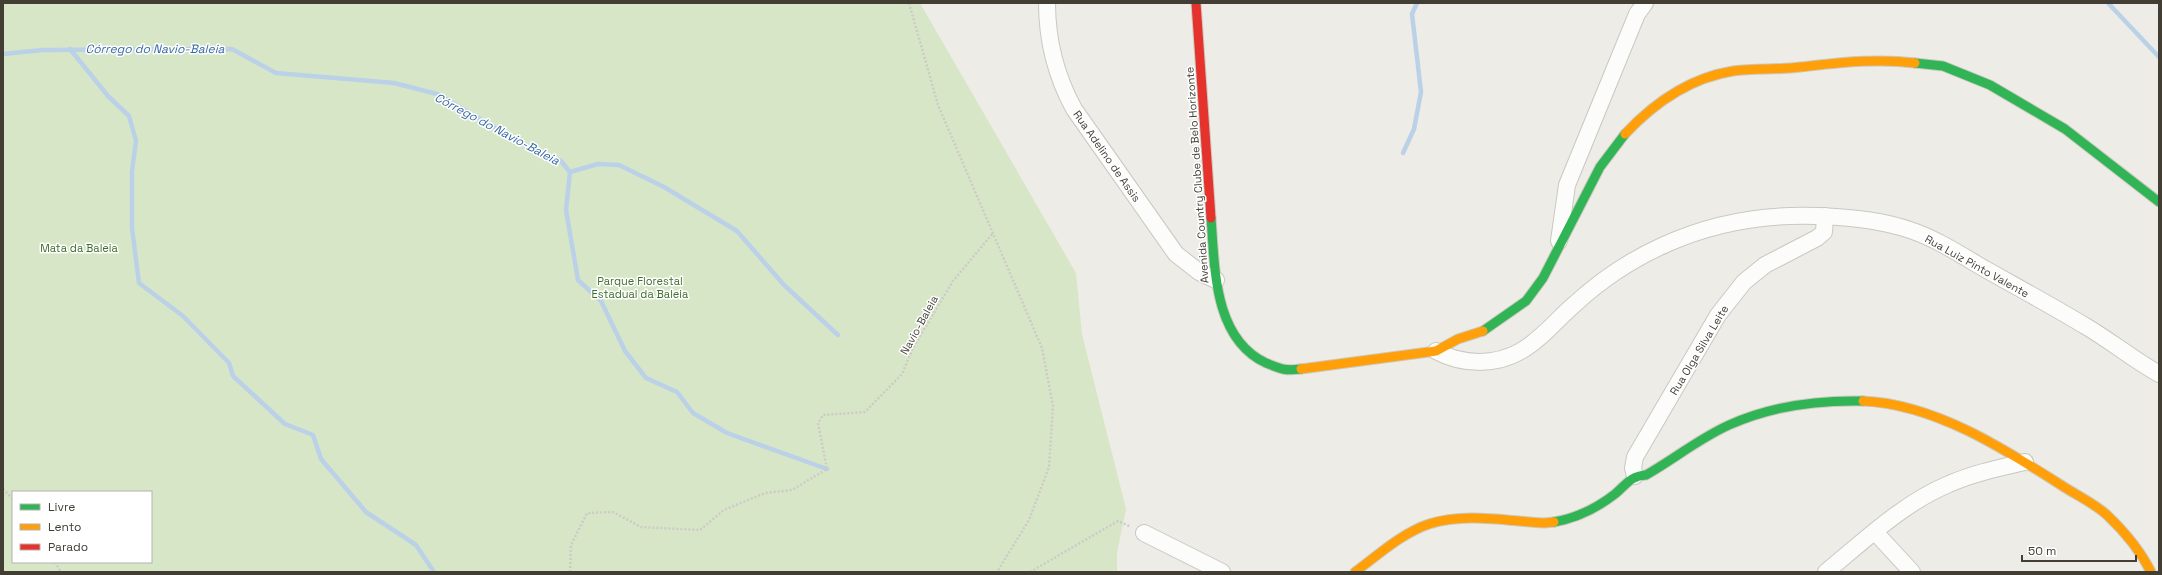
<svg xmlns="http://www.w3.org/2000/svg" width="2162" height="575" viewBox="0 0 2162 575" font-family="'Space Grotesk',sans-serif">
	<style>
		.green { fill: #d8e6c8; fill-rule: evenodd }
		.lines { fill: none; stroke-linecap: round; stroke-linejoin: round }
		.stream { stroke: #bad1e8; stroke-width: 4.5 }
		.street-casing { stroke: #c9c8c3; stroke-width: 18 }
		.fast-casing { stroke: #ccc9be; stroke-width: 11 }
		.slow-casing { stroke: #ccc9be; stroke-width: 11 }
		.jam-casing { stroke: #ccc9be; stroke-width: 11 }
		.path { stroke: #cccbc6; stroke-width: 2.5; stroke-dasharray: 2 2; stroke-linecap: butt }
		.street { stroke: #fcfcfb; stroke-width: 16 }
		.fast { stroke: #30b455; stroke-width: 9 }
		.slow { stroke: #ff9f0a; stroke-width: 9 }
		.jam { stroke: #e5322d; stroke-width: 9 }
		.labels { text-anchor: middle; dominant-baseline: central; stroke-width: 3; stroke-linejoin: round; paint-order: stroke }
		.street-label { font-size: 11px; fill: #423e34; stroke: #fff }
		.park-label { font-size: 11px; fill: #3f6e2d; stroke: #fff }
		.water-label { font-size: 12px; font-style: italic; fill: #376aa4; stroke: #fff }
	</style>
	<rect width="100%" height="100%" fill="#edece7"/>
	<!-- green -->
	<path class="green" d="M 3,3 L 920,3 L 1076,273 L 1082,334 L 1126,509 L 1117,553 L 1117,572 L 3,572 ZM 13,492 L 151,492 L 151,562 L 13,562 Z"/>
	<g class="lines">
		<!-- stream -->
		<g class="stream">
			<path d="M 2108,3 L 2159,57"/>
			<path d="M 70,49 L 108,96 L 129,116 L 136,141 L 132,171 L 132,228 L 139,283 L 183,316 L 229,363 L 233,376 L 285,424 L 313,435 L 321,459 L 366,512 L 416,545 L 434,572"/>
			<path d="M 3,54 L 43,50 L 232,49 L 276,73 L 394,83 L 437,94 L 542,155 L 561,161 L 570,172 L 598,164 L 619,165 L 664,187 L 737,231 L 784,285 L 838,335"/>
			<path d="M 1403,153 L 1414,129 L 1421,92 L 1412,14 L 1417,3"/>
			<path d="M 570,172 L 566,210 L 578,280 L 601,301 L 625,351 L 646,378 L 677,392 L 693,413 L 727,433 L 827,469"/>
		</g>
		<!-- street casing -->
		<g class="street-casing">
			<g id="street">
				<path d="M 1047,3 C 1047,41 1056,76 1074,109 L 1176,254 L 1199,272 L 1216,280"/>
				<path d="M 1559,241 L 1567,185 L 1637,14 L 1645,3"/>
				<path d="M 1436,351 C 1462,365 1495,366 1521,351 C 1542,339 1558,318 1576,303 C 1601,280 1633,259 1664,245 C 1712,223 1766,214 1818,216 C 1848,217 1881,220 1910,230 C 1937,239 1961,255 1985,269 C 2019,288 2054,307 2087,327 C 2112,342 2134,360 2159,374"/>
				<path d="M 1635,476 L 1633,468 L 1635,457 L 1718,315 L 1744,282 L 1765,265 L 1817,238 L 1824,232 L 1825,216"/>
				<path d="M 1875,532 L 1912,572"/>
				<path d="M 1144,533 L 1222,572"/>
				<path d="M 1826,572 C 1864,541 1903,503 1949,484 C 1974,473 1999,468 2025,462"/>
			</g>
		</g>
		<!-- fast casing -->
		<g class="fast-casing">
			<g id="fast">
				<path d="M 1915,63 L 1943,66 L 1990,85 L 2065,129 L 2159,202"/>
				<path d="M 1211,218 C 1215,267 1213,338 1266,363 C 1281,369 1284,371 1301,369"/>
				<path d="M 1483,331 L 1526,301 L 1543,278 L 1600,167 L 1625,134"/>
				<path d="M 1554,522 C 1577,518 1597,508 1615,494 C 1627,484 1630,476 1646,475 C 1674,459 1700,438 1729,425 C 1771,406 1818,400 1863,401"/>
			</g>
		</g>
		<!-- slow casing -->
		<g class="slow-casing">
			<g id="slow">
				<path d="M 1625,134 C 1654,103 1689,78 1733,71 C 1755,68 1778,70 1800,67 C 1838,63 1876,58 1915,63"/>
				<path d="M 1301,369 L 1436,351 L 1458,339 L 1483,331"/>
				<path d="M 1863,401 C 1934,404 2003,448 2061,485 C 2076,495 2094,503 2107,515 C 2125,532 2140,550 2151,572"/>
				<path d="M 1355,572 C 1378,555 1402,533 1429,524 C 1465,512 1507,521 1544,523 L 1554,522"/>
			</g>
		</g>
		<!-- jam casing -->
		<g class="jam-casing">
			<path id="jam" d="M 1196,3 L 1211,218"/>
		</g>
		<!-- path -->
		<g class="path">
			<path d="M 909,3 L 938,105 L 1042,348 L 1053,406 L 1049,467 L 1029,520 L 997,572"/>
			<path d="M 3,489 L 13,499"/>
			<path d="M 55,562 L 61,572"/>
			<path d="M 570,572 L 571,545 L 587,513 L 613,512 L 641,527 L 700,530 L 724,510 L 765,493 L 792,490 L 827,469 L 818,423 L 823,415 L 865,412 L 902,374 L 913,348 L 953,281 L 993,233"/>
			<path d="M 1030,572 L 1118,521 L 1131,527"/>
		</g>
		<!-- street -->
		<use href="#street" class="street"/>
		<!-- fast -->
		<use href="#fast" class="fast"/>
		<!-- slow -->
		<use href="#slow" class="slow"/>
		<!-- jam -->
		<use href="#jam" class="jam"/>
	</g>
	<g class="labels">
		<!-- street labels -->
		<g class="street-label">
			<text transform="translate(1107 156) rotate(55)">Rua Adelino de Assis</text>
			<text transform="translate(1197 175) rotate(-94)">Avenida Country Clube de Belo Horizonte</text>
			<text transform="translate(1977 266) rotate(29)">Rua Luiz Pinto Valente</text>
			<text transform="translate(919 325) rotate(-61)">Navio-Baleia</text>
			<text transform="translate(1699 350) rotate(-59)">Rua Olga Silva Leite</text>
		</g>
		<!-- park labels -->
		<g class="park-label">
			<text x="79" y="248">Mata da Baleia</text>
			<text x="640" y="281">Parque Florestal<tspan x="640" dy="13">Estadual da Baleia</tspan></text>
		</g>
		<!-- water labels -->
		<g class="water-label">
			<text x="155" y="49">Córrego do Navio-Baleia</text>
			<text transform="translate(497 129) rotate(28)">Córrego do Navio-Baleia</text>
		</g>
	</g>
	<!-- border -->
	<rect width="2162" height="575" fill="none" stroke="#423e34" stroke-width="8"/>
	<!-- legend -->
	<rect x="12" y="491" width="140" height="72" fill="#ffffff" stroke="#b3b2ae"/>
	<rect x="20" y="504" width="20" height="6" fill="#30b455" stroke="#b3b2ae"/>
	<text x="48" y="511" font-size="12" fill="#423e34">Livre</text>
	<rect x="20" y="524" width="20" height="6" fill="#ff9f0a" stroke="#b3b2ae"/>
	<text x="48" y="531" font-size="12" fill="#423e34">Lento</text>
	<rect x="20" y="544" width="20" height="6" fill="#e5322d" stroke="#b3b2ae"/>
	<text x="48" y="551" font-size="12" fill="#423e34">Parado</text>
	<!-- scale -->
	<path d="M2022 555v6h114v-6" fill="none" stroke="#423e34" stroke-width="2"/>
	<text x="2028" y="555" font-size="12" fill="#423e34" stroke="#ffffff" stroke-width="3" paint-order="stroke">50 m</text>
</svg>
